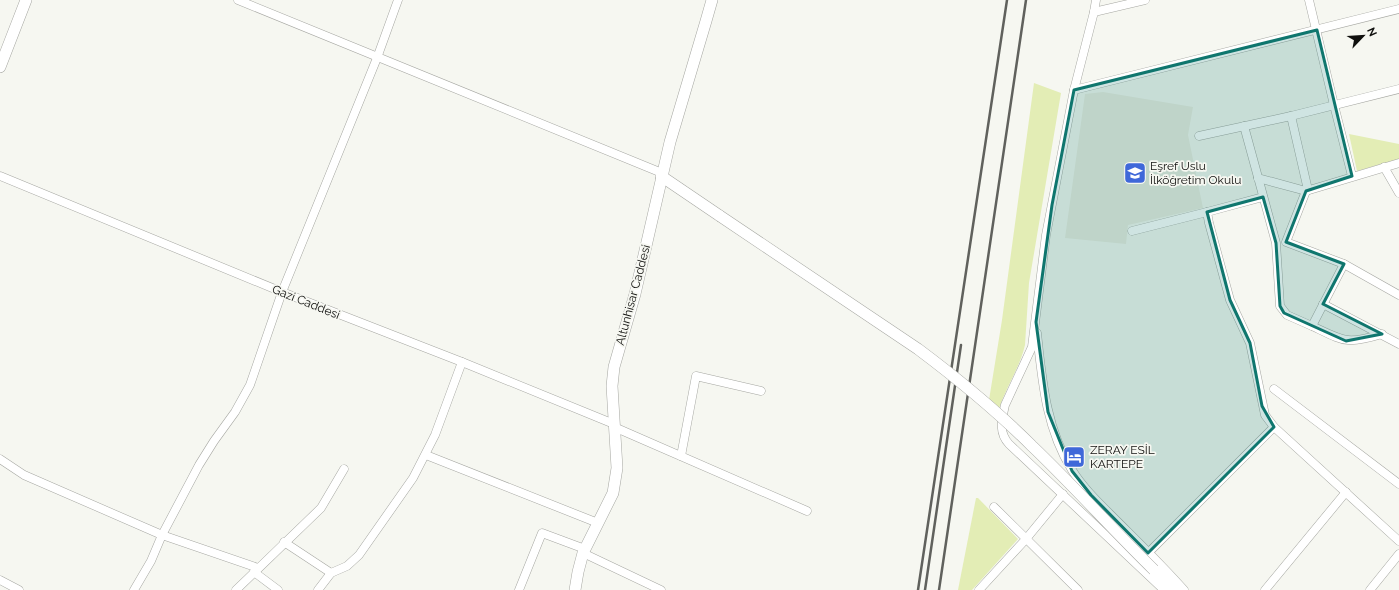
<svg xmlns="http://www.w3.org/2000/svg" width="1399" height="590" viewBox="0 0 1399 590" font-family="Raleway,sans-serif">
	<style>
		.built { fill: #ebece0 }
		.green { fill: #e3edb5 }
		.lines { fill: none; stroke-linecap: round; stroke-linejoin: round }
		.street-casing { stroke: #a6a7a2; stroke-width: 9 }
		.secondary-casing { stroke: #a6a7a2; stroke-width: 12 }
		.street { stroke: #fff; stroke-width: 8 }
		.secondary { stroke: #fff; stroke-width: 11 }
		.rail { stroke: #60615d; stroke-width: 2.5 }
		.secondary-bridge-casing { stroke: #a6a7a2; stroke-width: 12; stroke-linecap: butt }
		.secondary-bridge { stroke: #fff; stroke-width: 11 }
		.marked { fill: #0f766e; fill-opacity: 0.2; stroke: #0f766e; stroke-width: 3; stroke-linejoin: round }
		.labels { text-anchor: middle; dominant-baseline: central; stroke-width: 3.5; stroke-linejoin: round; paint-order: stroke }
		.poi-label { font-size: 12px; fill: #10100e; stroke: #f6f7f1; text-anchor: start }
		.street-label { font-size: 12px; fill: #10100e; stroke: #f6f7f1 }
	</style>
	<rect width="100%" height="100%" fill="#f6f7f1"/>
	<!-- built -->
	<path class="built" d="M 1103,92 L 1193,107 L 1188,135 L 1203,208 L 1128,225 L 1126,244 L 1065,238 L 1085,94 Z"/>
	<!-- green -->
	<g class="green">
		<path d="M 1034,83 L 1061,93 L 1029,283 L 1025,345 C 1020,367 1006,387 999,409 L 989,400 L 1002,320 Z"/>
		<path d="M 1349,134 L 1399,144 L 1399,159 L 1357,171 Z"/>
		<path d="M 976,498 L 978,498 L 1018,539 L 972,590 L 958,590 Z"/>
	</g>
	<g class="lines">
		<!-- street casing -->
		<g class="street-casing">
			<g id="street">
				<path d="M 238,0 L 662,173"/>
				<path d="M 1096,0 L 1094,12 L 1074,90 L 1046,235 L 1032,347 L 1005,405 C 1002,419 998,432 1009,444 L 1164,590"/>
				<path d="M 1309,0 L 1334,105 L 1352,176"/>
				<path d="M 1094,12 L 1145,0"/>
				<path d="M 1074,90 L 1399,9"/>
				<path d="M 1291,116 L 1308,190"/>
				<path d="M 1244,126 L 1276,243 L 1280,306 L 1287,315 L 1312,326"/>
				<path d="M 1199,136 L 1291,116 L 1399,89"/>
				<path d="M 1399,163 L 1306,191 L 1286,242 L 1344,264 L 1399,295"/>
				<path d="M 1384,167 L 1399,193"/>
				<path d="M 0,176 L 282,292 L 462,362 L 614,424"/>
				<path d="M 1258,178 L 1306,191"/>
				<path d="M 1207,212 L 1209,223 L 1230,300 L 1250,343 L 1265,415 L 1274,427"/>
				<path d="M 1132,231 L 1207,212 L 1263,197"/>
				<path d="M 1344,264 L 1312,326 C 1344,341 1346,345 1382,334"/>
				<path d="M 1323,304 L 1399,344"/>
				<path d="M 1037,333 C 1042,380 1046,429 1072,470 C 1083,488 1099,503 1114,518 C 1138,542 1162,565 1184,590"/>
				<path d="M 1274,389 L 1399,484"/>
				<path d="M 614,427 L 807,511"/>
				<path d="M 426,455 L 598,523"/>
				<path d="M 681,456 L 696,376 L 761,391"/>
				<path d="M 0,459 L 24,475 L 162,535 L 151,561 L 134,590"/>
				<path d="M 994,507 L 1078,590"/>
				<path d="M 284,542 L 331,573"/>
				<path d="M 583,553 L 661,590"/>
				<path d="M 1148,553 L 1274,427 L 1399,541"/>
				<path d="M 258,568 L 162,535 L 199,465 L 214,441 L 235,412 L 250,385 L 282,292 L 377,58 L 398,0"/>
				<path d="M 254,572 L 278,590"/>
				<path d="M 0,580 L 19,590"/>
				<path d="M 236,590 L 321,508 L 344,469"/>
				<path d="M 318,590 L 331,573 L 347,566 L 359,555 L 413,478 L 435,435 L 462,362"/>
				<path d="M 519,590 L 542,533 L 585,549"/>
				<path d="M 979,590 L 1026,539 L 1063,494"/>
				<path d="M 1265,590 L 1346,492"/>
				<path d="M 1370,590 L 1399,554"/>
			</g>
		</g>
		<!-- secondary casing -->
		<g class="secondary-casing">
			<g id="secondary">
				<path d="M 0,67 L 26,0"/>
				<path d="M 661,176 L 720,216"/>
				<path d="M 1154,570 L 1175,590"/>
				<path d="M 575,590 L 578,572 L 583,553 L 613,493 L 617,468 L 612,386 L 614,367 L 635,294 L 670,142 L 706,21 L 712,0"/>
			</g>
		</g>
		<!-- street -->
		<use href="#street" class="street"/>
		<!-- secondary -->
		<use href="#secondary" class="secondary"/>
		<!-- rail -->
		<g class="rail">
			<path d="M 918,590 L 1007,0"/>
			<path d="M 925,590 L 961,345"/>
			<path d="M 939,590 L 1026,0"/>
		</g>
		<!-- secondary-bridge casing -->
		<g class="secondary-bridge-casing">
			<path id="secondary-bridge" d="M 720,216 L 918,349 C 958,379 997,411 1032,446 C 1074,486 1112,529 1154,570"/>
		</g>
		<!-- secondary-bridge -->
		<use href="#secondary-bridge" class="secondary-bridge"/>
	</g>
	<!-- marked area -->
	<path class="marked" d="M 1317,30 L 1352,176 L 1306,191 L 1286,242 L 1344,264 L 1323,304 L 1382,334 L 1346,341 L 1284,313 L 1280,306 L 1276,243 L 1263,197 L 1207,212 L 1230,300 L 1250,343 L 1262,406 L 1274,427 L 1148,553 L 1091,495 L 1072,471 L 1048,412 L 1036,322 L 1052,205 L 1074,90 Z"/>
	<!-- icons -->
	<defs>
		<g id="school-square" transform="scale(1.15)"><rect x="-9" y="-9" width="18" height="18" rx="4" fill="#3f68d9" stroke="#f6f7f1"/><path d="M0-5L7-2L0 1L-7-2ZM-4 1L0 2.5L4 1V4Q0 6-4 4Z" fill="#fff"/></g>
		<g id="hotel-square" transform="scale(1.15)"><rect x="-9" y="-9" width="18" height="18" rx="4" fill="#3f68d9" stroke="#f6f7f1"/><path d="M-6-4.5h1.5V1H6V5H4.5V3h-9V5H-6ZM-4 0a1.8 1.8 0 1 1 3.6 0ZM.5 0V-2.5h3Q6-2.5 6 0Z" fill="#fff"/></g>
	</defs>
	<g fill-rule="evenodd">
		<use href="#school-square" x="1135" y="173"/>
		<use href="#hotel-square" x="1074" y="457"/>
	</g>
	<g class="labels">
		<!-- poi labels -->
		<g class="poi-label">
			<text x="1150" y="166">Eşref Uslu<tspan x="1150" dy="14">İlköğretim Okulu</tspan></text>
			<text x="1090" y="450">ZERAY ESİL<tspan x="1090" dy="14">KARTEPE</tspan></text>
		</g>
		<!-- street labels -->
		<g class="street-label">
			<text transform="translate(633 295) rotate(-75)">Altunhisar Caddesi</text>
			<text transform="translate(306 302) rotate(22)">Gazi Caddesi</text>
		</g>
	</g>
	<!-- north arrow -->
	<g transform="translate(1363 36) rotate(65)" stroke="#f6f7f1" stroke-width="3" paint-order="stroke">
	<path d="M0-3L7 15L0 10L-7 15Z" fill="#10100e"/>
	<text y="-6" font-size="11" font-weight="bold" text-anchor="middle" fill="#10100e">N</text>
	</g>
</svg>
